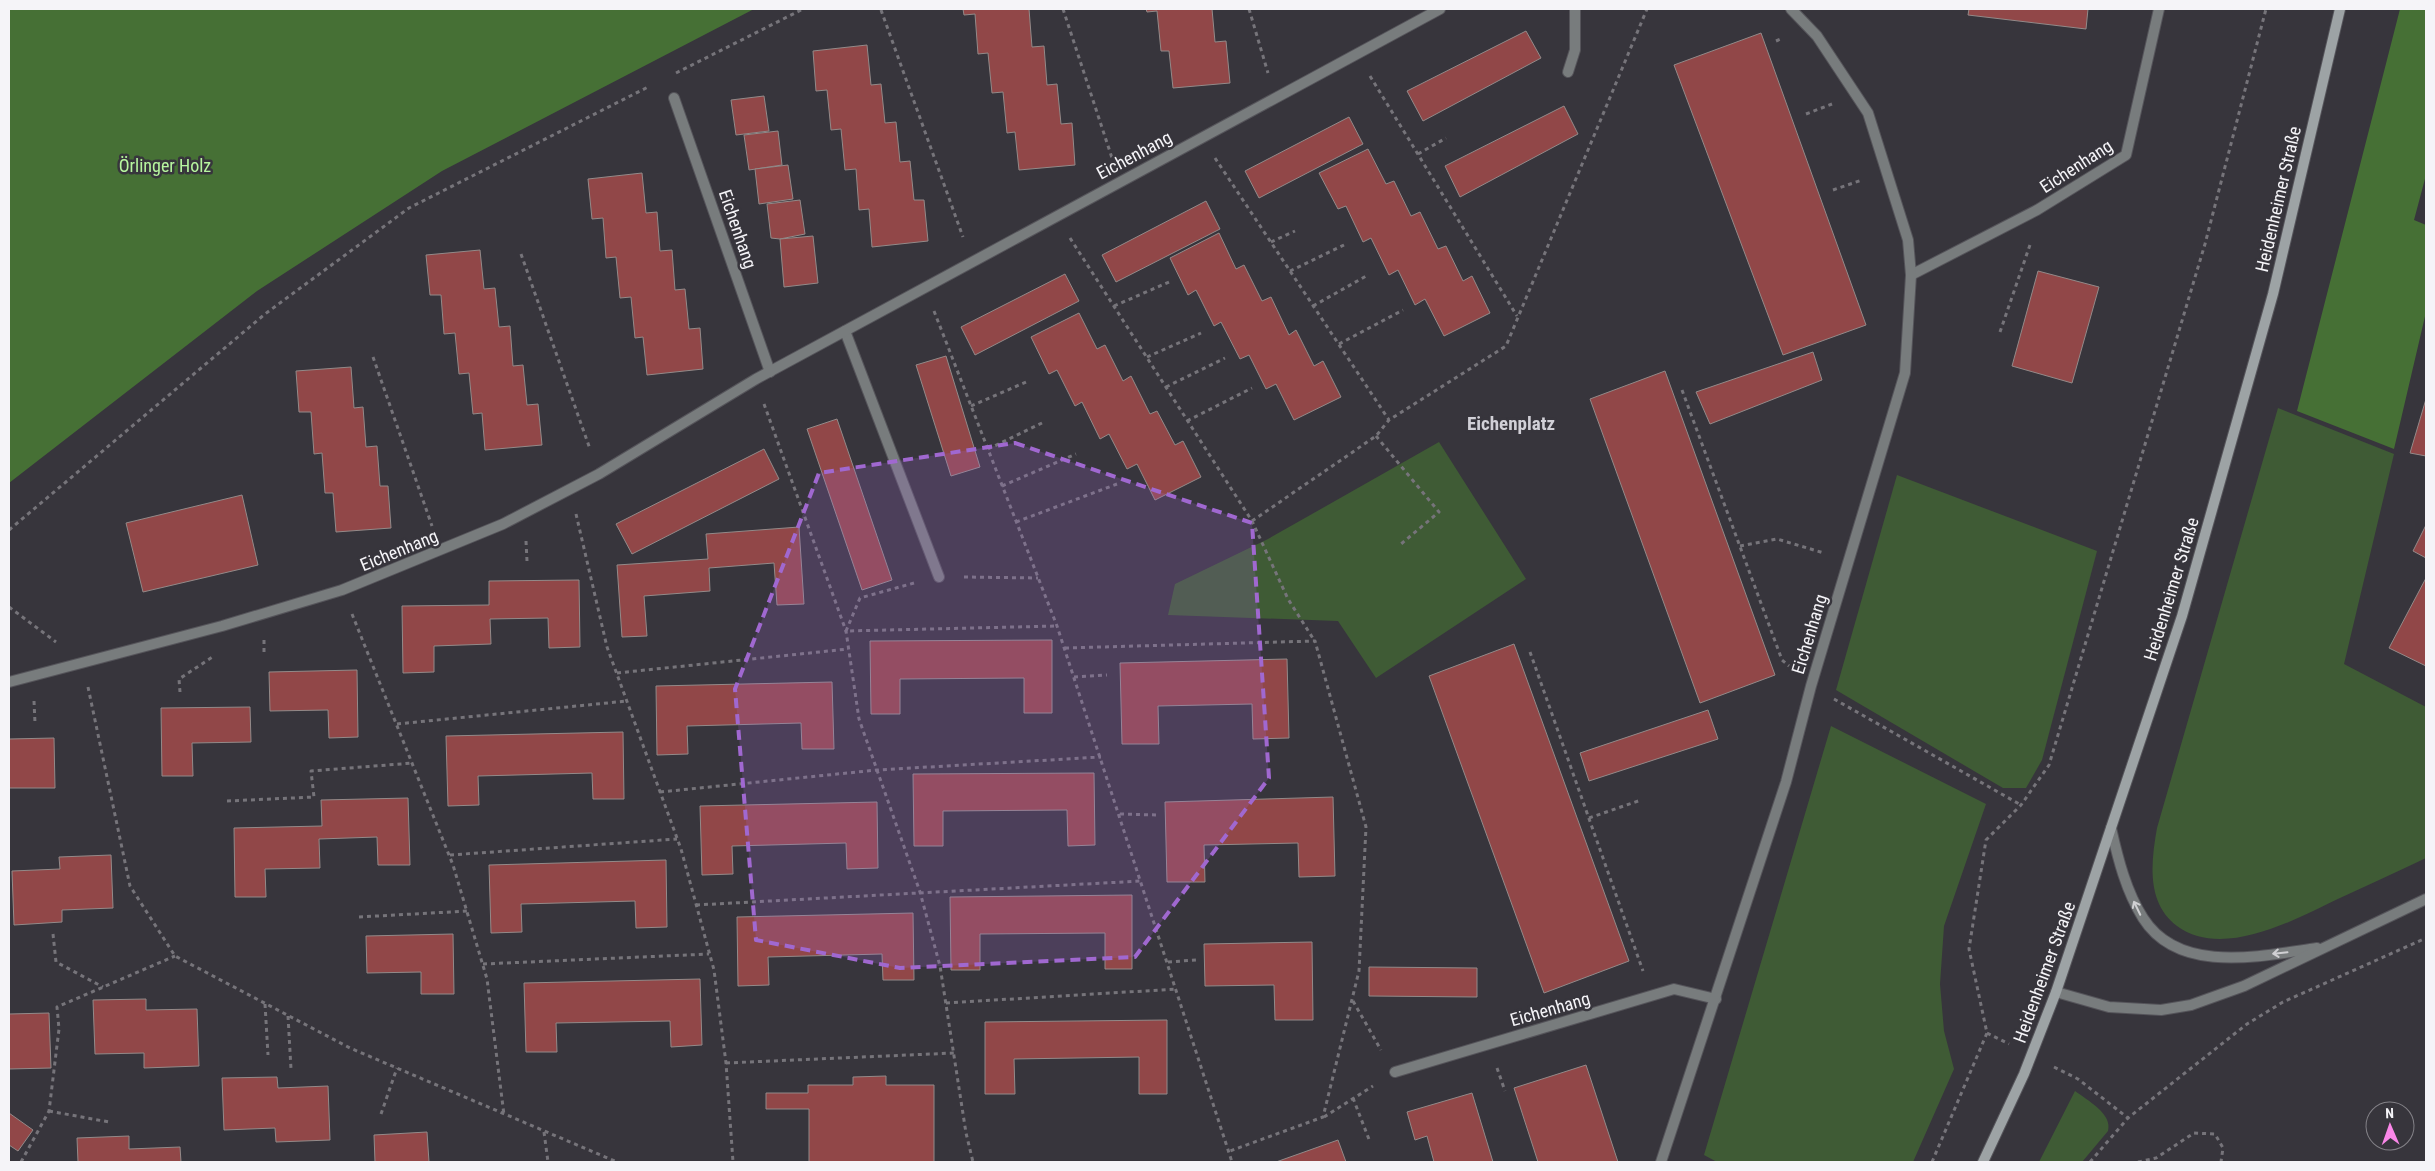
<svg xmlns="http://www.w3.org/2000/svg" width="2435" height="1171" viewBox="0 0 2435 1171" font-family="'Roboto Condensed',sans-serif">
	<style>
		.green { fill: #3f5b35 }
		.forest { fill: #467035 }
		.building { fill: #914748; stroke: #938a89 }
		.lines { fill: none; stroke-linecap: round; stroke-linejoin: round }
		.service-casing { stroke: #55545a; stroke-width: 12 }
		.minor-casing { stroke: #55545a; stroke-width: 12 }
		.secondary-casing { stroke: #55545a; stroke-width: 12 }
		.path { stroke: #76747a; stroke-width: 3; stroke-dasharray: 4 4; stroke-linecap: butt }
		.service { stroke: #787c7d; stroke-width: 10 }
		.minor { stroke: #787c7d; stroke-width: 10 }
		.secondary { stroke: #9da3a5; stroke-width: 10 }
		.oneway { stroke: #d0d0d3 }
		.marked { fill: #a068d0; fill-opacity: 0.2; stroke: #a068d0; stroke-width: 4; stroke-dasharray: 10 6; stroke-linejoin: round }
		.labels { text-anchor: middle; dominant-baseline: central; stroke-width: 5; stroke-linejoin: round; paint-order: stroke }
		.street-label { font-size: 18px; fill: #f5f4f8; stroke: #37353c }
		.park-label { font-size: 18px; fill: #b7f69f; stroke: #37353c }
		.neighbourhood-label { font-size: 19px; font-weight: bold; fill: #d1d0d7; stroke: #37353c }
	</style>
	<rect width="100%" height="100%" fill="#37353c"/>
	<!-- green -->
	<g class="green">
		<path d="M 2278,408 L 2394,454 L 2344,664 L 2426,707 L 2426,858 C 2398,871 2369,885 2340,898 C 2296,919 2223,960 2177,926 C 2146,903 2151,862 2157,828 Z"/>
		<path d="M 1439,442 L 1526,579 L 1376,678 L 1338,621 L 1168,615 L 1175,584 L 1268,539 Z"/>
		<path d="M 1897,475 L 2097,551 L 2042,760 L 2026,788 L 2003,788 L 1836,690 Z"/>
		<path d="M 1831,726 L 1986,804 L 1944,926 L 1940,984 L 1944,1031 L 1954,1069 L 1913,1162 L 1717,1162 L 1704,1155 Z"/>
		<path d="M 2075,1091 C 2087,1100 2113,1114 2108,1131 L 2082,1162 L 2039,1162 Z"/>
	</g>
	<!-- forest -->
	<g class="forest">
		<path d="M 9,9 L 754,9 L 442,171 L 257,291 L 9,483 Z"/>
		<path d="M 2400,9 L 2426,9 L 2426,175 L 2414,220 L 2426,225 L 2426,312 L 2394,449 L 2297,411 Z"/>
	</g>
	<!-- building -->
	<g class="building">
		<path d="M 963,9 L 1029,9 L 1032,47 L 1044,46 L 1047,85 L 1057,84 L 1061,124 L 1072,123 L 1075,165 L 1019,170 L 1015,132 L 1007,133 L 1003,92 L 992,93 L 988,53 L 978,54 L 975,14 L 964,15 Z"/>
		<path d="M 1146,9 L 1212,9 L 1215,42 L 1226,41 L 1230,83 L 1173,88 L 1169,51 L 1161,51 L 1157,11 L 1147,12 Z"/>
		<path d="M 1969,9 L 2088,9 L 2086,29 L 1968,15 Z"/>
		<path d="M 1526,31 L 1541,58 L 1423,121 L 1407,91 Z"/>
		<path d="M 1761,33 L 1866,325 L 1783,355 L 1674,65 Z"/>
		<path d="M 867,45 L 871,85 L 881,84 L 885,123 L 896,122 L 900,162 L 910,161 L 914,200 L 924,200 L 928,241 L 872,247 L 869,209 L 859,210 L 856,169 L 845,170 L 841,129 L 831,130 L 827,90 L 816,91 L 813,51 Z"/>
		<path d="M 764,96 L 769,131 L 736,135 L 731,100 Z"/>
		<path d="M 1564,106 L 1578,134 L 1460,197 L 1445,166 Z"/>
		<path d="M 1349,117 L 1363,144 L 1259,198 L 1245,171 Z"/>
		<path d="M 778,131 L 782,165 L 749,170 L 744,135 Z"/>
		<path d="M 1368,149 L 1386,184 L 1394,181 L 1411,216 L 1420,212 L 1438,249 L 1446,246 L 1463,281 L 1472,276 L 1490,313 L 1444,336 L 1425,299 L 1415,305 L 1398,270 L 1389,275 L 1371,238 L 1363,242 L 1346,206 L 1338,209 L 1319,173 Z"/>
		<path d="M 788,165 L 793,199 L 759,204 L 755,169 Z"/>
		<path d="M 642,173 L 646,213 L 657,212 L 660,251 L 672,250 L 675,290 L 685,289 L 689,329 L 700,328 L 703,369 L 647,375 L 643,337 L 635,338 L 631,297 L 620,298 L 616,257 L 606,258 L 603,218 L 592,219 L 588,179 Z"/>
		<path d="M 800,200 L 805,234 L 780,239 L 771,238 L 767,204 Z"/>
		<path d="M 1206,201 L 1220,229 L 1116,282 L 1102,255 Z"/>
		<path d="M 1219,233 L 1236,269 L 1244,265 L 1262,301 L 1271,297 L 1289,335 L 1296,330 L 1314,366 L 1323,361 L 1341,397 L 1294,420 L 1276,384 L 1266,389 L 1249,355 L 1240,359 L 1221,322 L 1214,326 L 1196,290 L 1188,295 L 1170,258 Z"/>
		<path d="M 813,236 L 818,283 L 784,287 L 780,239 Z"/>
		<path d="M 480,250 L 484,289 L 495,288 L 499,327 L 510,326 L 513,366 L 523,365 L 527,405 L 538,404 L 542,445 L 485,450 L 482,413 L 473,414 L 469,373 L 459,374 L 455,333 L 444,334 L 441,295 L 430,295 L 426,255 Z"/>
		<path d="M 2038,271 L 2099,287 L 2072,383 L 2012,366 Z"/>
		<path d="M 1065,274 L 1079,301 L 975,355 L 961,327 Z"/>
		<path d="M 1079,313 L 1097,349 L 1105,345 L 1123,381 L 1131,376 L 1150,414 L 1157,411 L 1175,445 L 1183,441 L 1201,477 L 1155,500 L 1137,464 L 1127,469 L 1109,434 L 1100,439 L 1082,402 L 1075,406 L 1057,370 L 1049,374 L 1031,337 Z"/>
		<path d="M 1813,352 L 1822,380 L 1710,424 L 1696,392 Z"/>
		<path d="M 946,356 L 980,467 L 951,476 L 916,365 Z"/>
		<path d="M 351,367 L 354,408 L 363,407 L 366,447 L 377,446 L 380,486 L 388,486 L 391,528 L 336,532 L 333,493 L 325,493 L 322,453 L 314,454 L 311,412 L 299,412 L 296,371 Z"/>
		<path d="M 1665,371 L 1775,675 L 1700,703 L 1590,399 Z"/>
		<path d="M 2426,399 L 2426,456 L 2410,453 Z"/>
		<path d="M 837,419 L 892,580 L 862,590 L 807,429 Z"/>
		<path d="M 764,449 L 779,479 L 632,554 L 616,524 Z"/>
		<path d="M 242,495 L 258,565 L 143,592 L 126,523 Z"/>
		<path d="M 2426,525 L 2426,558 L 2413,551 Z"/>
		<path d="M 799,527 L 804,604 L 777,605 L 774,563 L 709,568 L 710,591 L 644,596 L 647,636 L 622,637 L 617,565 L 708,559 L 706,534 Z"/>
		<path d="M 2426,578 L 2426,666 L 2389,648 Z"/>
		<path d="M 579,580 L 580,647 L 549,648 L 548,618 L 490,619 L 491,644 L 434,646 L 434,672 L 403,673 L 402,606 L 489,605 L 489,581 Z"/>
		<path d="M 1052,640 L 1052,713 L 1024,713 L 1024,678 L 900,679 L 900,714 L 871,714 L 870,641 Z"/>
		<path d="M 1514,644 L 1629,961 L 1544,993 L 1429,676 Z"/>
		<path d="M 1287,659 L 1289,738 L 1253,739 L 1252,704 L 1158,706 L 1159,744 L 1122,744 L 1120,663 Z"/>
		<path d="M 357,670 L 358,737 L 329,738 L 328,710 L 270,711 L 269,672 Z"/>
		<path d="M 832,682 L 834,749 L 802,749 L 801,723 L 687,726 L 688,754 L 657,755 L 656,686 Z"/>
		<path d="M 250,707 L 251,742 L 192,743 L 193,776 L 162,776 L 161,708 Z"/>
		<path d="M 1708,710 L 1718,739 L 1589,781 L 1580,753 Z"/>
		<path d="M 623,732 L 624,799 L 593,799 L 592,773 L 478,776 L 479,805 L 448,806 L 446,736 Z"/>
		<path d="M 54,738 L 55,788 L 9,788 L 9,801 L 9,739 Z"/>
		<path d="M 1094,773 L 1095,845 L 1068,846 L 1067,810 L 943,811 L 943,846 L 914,846 L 913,774 Z"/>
		<path d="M 1333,797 L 1335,876 L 1299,877 L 1298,843 L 1204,845 L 1205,882 L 1167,882 L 1165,802 Z"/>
		<path d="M 408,798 L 410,865 L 378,865 L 377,837 L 319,839 L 320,868 L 265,869 L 266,897 L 235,897 L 234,828 L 322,826 L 321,800 Z"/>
		<path d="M 877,802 L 878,868 L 847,869 L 846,843 L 732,846 L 733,874 L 702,875 L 700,806 Z"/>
		<path d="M 111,855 L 113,908 L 62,910 L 62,922 L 14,925 L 12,871 L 60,869 L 59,857 Z"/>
		<path d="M 666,860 L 667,927 L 636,928 L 635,901 L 521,904 L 522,932 L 491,933 L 489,865 Z"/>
		<path d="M 1132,895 L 1132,969 L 1105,969 L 1105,933 L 980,934 L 980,970 L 951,970 L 950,897 Z"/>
		<path d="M 913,913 L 914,980 L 883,980 L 882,954 L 768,957 L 769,985 L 738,986 L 737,917 Z"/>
		<path d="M 453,934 L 454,994 L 421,994 L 421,972 L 367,973 L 366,936 Z"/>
		<path d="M 1312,942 L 1313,1020 L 1275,1020 L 1274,985 L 1205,986 L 1204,944 Z"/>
		<path d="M 1369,967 L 1477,968 L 1477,997 L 1369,996 Z"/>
		<path d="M 700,979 L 702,1045 L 671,1047 L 670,1021 L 556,1023 L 557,1052 L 526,1052 L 524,983 Z"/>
		<path d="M 146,999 L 146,1010 L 197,1009 L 199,1066 L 144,1068 L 144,1053 L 95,1054 L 93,1000 Z"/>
		<path d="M 49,1013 L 51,1068 L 9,1069 L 9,1014 Z"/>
		<path d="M 1167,1020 L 1167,1094 L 1139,1094 L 1139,1057 L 1014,1059 L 1015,1094 L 985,1094 L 985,1022 Z"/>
		<path d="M 1586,1065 L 1618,1162 L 1538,1162 L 1514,1088 Z"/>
		<path d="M 886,1076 L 886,1085 L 934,1085 L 934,1162 L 809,1162 L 809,1109 L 766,1109 L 766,1093 L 808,1093 L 808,1085 L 853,1085 L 853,1077 Z"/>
		<path d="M 277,1077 L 278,1088 L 328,1086 L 330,1140 L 276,1142 L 275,1128 L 224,1130 L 222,1078 Z"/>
		<path d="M 1472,1093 L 1493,1162 L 1434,1162 L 1427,1136 L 1415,1140 L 1407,1112 Z"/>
		<path d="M 9,1113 L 33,1130 L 18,1151 L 9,1145 Z"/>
		<path d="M 427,1132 L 429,1162 L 375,1162 L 374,1135 Z"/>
		<path d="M 129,1136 L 129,1149 L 180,1147 L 181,1162 L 78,1162 L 77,1138 Z"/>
		<path d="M 1338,1140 L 1346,1162 L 1276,1162 Z"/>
	</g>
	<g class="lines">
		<!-- service casing -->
		<g class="service-casing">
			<g id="service">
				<path d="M 1568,72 L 1575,50 L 1575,9"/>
				<path d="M 1395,1072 L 1674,989 L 1716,999"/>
			</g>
		</g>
		<!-- minor casing -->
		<g class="minor-casing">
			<g id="minor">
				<path d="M 674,98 L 770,372"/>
				<path d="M 1911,275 L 2037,210 L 2126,155 L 2159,9"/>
				<path d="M 845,331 L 939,577"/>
				<path d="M 9,682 L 222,626 L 342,590 L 503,524 L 599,474 L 756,379 L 1440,9"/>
				<path d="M 2111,828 C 2118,859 2126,891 2143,918 C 2179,975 2261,956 2317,948"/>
				<path d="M 2056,992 L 2109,1007 L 2161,1010 L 2191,1005 L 2244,986 L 2426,899"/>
				<path d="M 1661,1162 L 1786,782 L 1811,686 L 1905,373 L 1911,275 L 1908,240 L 1868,113 L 1817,36 L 1791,9"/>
			</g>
		</g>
		<!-- secondary casing -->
		<g class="secondary-casing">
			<path id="secondary" d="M 1983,1162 L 2024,1074 L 2056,992 L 2182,616 L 2273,294 L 2340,9"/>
		</g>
		<!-- path -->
		<g class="path">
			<path d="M 1063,9 L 1112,158"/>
			<path d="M 1249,9 L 1268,73"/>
			<path d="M 881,10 L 963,237"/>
			<path d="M 1776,41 L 1783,38"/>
			<path d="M 676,73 L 803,9"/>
			<path d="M 1370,76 L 1517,316"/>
			<path d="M 1806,114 L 1832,104"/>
			<path d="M 1418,154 L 1446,138"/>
			<path d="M 1215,158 L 1389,420"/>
			<path d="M 1833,190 L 1862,180"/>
			<path d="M 1070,238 L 1252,521 L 1288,599 L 1314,640"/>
			<path d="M 1271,242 L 1295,231"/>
			<path d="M 521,254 L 590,449"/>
			<path d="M 1290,271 L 1344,245"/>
			<path d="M 1114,306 L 1169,282"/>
			<path d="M 1313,306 L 1368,275"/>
			<path d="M 934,311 L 1057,626 L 1232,1162"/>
			<path d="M 2000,332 L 2031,242"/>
			<path d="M 1339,344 L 1403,310"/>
			<path d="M 373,357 L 432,526"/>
			<path d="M 1147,357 L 1201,333"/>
			<path d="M 1166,387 L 1225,358"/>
			<path d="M 1682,390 L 1782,660 L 1789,666"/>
			<path d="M 764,404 L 846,631 L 859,719 L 920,892 L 940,966 L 966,1133 L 973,1162"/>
			<path d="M 971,406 L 1026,382"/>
			<path d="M 1187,421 L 1252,388"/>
			<path d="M 1376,436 L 1439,512 L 1401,544"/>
			<path d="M 988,449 L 1042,423"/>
			<path d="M 1002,486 L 1076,454"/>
			<path d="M 576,514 L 607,647 L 681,849 L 714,970 L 726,1063 L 733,1162"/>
			<path d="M 1252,521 L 1376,436 L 1389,420 L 1506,346 L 1647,9"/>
			<path d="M 1016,522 L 1117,484"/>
			<path d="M 9,530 L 265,314 L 409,208 L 650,86"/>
			<path d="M 526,541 L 527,561"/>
			<path d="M 1740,546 L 1777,539 L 1824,553"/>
			<path d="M 964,577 L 1038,578"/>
			<path d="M 914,583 L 860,598 L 846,631 L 1057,626"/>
			<path d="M 9,607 L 56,642"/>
			<path d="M 352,614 L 453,865 L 487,979 L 504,1115"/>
			<path d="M 264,640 L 264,656"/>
			<path d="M 1065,648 L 1315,641 L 1366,827 L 1359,971 L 1323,1117 L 1230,1151"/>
			<path d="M 1530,652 L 1643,971"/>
			<path d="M 617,673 L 848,649"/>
			<path d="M 1074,677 L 1107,675"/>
			<path d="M 88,687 L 130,886 L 175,956 L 350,1048 L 617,1162"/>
			<path d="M 180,692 L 179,679 L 214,656"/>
			<path d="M 1834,699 L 2021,805"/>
			<path d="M 34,701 L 35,723"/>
			<path d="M 397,724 L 627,701"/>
			<path d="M 660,792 L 877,770 L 1101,757"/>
			<path d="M 227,801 L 314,797 L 311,771 L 413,763"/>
			<path d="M 1120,814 L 1157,815"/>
			<path d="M 1589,818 L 1641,800"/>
			<path d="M 450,855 L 677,839"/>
			<path d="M 696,905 L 1141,881"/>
			<path d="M 359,917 L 468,911"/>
			<path d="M 53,934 L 56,962 L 103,987"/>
			<path d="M 1168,962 L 1196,960"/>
			<path d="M 483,964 L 709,954"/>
			<path d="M 1353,1001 L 1381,1050"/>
			<path d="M 946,1003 L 1177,989"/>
			<path d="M 265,1004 L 268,1055"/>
			<path d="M 288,1016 L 291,1069"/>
			<path d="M 1987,1033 L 2009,1044"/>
			<path d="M 726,1063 L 954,1053"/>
			<path d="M 2054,1067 L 2078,1079 L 2128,1118"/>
			<path d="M 1497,1068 L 1505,1091"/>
			<path d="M 1353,1098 L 1370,1142"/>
			<path d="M 49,1111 L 109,1122"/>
			<path d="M 381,1114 L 397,1068"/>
			<path d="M 1324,1117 L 1373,1086"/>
			<path d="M 544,1132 L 548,1162"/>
			<path d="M 21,1162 L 49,1111 L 59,1029 L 57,1007 L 175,956"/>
			<path d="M 1932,1162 L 1987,1033 L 1969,949 L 1986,840 L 2021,805 L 2049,765 L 2205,244 L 2266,9"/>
			<path d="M 2090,1162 L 2128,1118 L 2247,1024 L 2283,1002 L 2426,938"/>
			<path d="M 2138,1162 L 2156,1158 L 2194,1133 L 2215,1134 L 2223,1148 L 2221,1162"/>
		</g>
		<!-- service -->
		<use href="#service" class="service"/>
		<!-- minor -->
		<use href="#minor" class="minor"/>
		<!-- secondary -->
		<use href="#secondary" class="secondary"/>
	</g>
	<!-- one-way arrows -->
	<defs><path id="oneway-shaft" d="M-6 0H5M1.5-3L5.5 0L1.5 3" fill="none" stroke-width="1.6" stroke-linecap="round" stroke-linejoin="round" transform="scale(1.25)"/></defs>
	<g class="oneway">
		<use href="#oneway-shaft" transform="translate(2137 908) rotate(-116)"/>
		<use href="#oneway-shaft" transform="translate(2280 953) rotate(174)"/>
	</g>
	<!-- marked area -->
	<path class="marked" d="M 1015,443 L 1252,523 L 1269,778 L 1135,957 L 900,968 L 756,940 L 735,689 L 819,473 Z"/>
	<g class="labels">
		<!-- street labels -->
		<g class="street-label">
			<text transform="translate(1134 155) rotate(-28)">Eichenhang</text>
			<text transform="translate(2076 166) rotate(-33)">Eichenhang</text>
			<text transform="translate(2278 199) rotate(-77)">Heidenheimer Straße</text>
			<text transform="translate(738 229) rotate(71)">Eichenhang</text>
			<text transform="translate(399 550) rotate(-22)">Eichenhang</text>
			<text transform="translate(2171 589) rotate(-73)">Heidenheimer Straße</text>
			<text transform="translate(1809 634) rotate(-73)">Eichenhang</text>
			<text transform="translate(2044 972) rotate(-70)">Heidenheimer Straße</text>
			<text transform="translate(1550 1009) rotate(-16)">Eichenhang</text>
		</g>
		<!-- park labels -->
		<g class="park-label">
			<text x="165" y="165">Örlinger Holz</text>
		</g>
		<!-- neighbourhood labels -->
		<g class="neighbourhood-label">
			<text x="1511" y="423">Eichenplatz</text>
		</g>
	</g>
	<!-- border -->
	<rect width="2435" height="1171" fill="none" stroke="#f5f4f8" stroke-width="20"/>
	<!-- north arrow -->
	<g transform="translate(2390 1126) rotate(358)"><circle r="24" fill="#37353c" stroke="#838187"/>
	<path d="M0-4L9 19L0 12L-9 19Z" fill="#fa87e8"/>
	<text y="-8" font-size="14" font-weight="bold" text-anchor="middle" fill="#f5f4f8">N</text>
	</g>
</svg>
